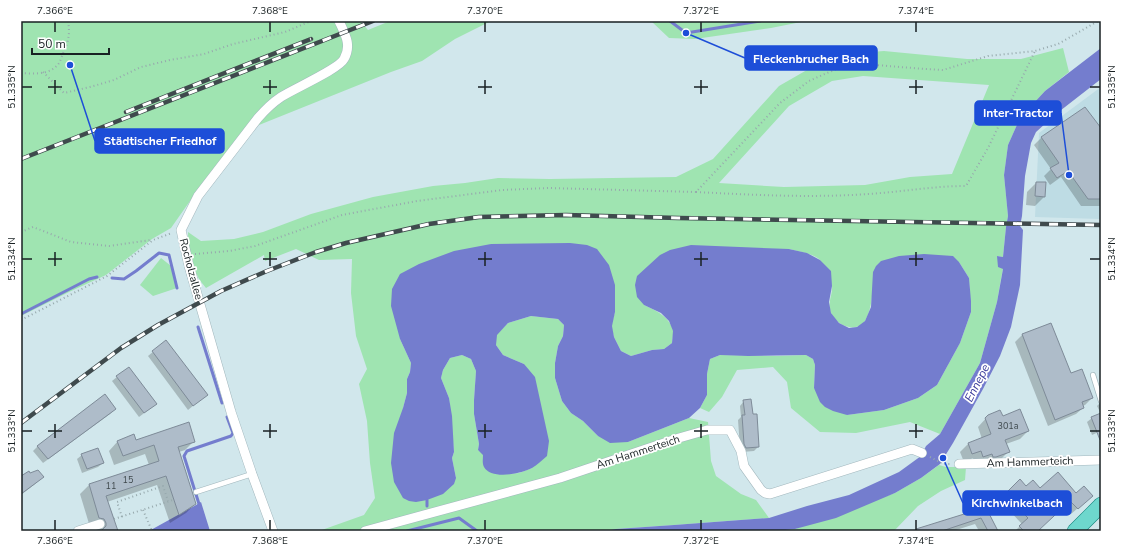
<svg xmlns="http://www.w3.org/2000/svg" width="1122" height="552" viewBox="0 0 1122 552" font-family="'Nunito Sans',sans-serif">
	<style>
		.built { fill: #bedce4 }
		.green { fill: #9fe4b1; fill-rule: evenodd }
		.water { fill: #747dce }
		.shadow { fill: #0003 }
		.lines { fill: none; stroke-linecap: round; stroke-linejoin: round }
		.stream { stroke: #747dce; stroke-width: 3 }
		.building { fill: #aebcc9; stroke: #7e8b98 }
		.lane-casing { stroke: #a3b8be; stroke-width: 6 }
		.street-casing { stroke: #a3b8be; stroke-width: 10 }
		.primary-casing { stroke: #11867c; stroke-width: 16 }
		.path { stroke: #97a9ad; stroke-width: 2; stroke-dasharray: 1 3; stroke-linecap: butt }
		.lane { stroke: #fff; stroke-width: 4.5 }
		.street { stroke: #fff; stroke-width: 9 }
		.primary { stroke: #6ed7cd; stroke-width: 15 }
		.rail-casing { stroke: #3f4a4d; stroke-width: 4.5 }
		.rail { stroke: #fff; stroke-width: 3; stroke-dasharray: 9; stroke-linecap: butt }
		.ticks { fill: none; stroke: #192123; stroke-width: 1.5 }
		.labels { text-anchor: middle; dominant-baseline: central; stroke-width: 3.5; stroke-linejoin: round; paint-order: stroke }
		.number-label { font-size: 9px; fill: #3e484c }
		.street-label { font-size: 11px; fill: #192123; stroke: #fff }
		.water-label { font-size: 12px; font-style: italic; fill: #3c3c9c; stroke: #fff }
		.leader { fill: none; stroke: #1d4ed8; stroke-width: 1.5 }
		.callout-dot { fill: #1d4ed8; stroke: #fff; stroke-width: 1.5 }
		.callout { fill: #1d4ed8; stroke: #1d4ed8; stroke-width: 1.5 }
		.callout-label { font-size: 12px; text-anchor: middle; font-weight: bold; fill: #fff }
		.neatline { fill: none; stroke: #192123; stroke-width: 1.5 }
		.ticks-label { font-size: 10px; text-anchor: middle; fill: #192123 }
	</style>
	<rect width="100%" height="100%" fill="#d1e7ec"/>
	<!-- built -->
	<path class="built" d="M 1101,87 L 1101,219 L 1035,217 L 1039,133 Z"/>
	<!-- green -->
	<g class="green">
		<path d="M 21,21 L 360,21 L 368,30 L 390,21 L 491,21 L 455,39 L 422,61 L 391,72 L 244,131 L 204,181 L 171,228 L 152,239 L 106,275 L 69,292 L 21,316 Z"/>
		<path d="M 651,21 L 806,21 L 771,28 L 695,39 L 669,38 Z"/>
		<path d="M 1063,48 L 1069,72 L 1045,91 L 1020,118 L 1008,145 L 1004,175 L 1008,216 L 1006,227 L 1003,257 L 997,256 L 1003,269 L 1001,279 L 997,302 L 980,363 L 940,434 L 910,422 L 856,433 L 820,432 L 791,408 L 787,382 L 773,367 L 737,370 L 722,397 L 709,412 L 700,408 L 707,395 L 707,374 L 710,359 L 720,355 L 776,356 L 806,355 L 813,359 L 815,365 L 814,388 L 847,415 L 884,410 L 918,398 L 937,385 L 960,343 L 971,312 L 969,278 L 959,262 L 872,297 C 871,305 869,314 865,321 C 856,334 836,325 831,313 C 827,302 833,294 832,286 C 831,282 822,263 820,260 C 815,254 797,251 789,249 L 644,305 C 655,310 669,316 673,330 C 674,333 672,339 672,343 L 664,349 L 652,350 L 631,356 L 621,351 L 614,337 L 611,326 L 615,312 L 517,244 L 491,244 L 400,339 L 411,363 L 410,372 L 407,379 L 407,393 L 403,408 L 456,478 L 452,458 L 454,452 L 449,398 L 441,378 L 443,370 L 450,358 L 462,355 L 471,359 L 476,371 L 474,400 L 474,414 L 479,444 L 478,450 L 483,454 L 483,460 L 507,474 L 519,473 L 532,468 L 524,364 L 503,355 L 496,345 L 496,335 L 508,323 L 531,316 L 558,319 L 564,325 L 563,336 L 558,346 L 555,363 L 555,378 L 562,401 L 571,413 L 583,421 L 598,436 L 628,442 L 689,418 L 708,422 L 711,461 L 716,476 L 741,494 L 756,500 L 769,518 L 674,525 L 616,529 L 606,531 L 319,531 L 364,515 L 375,498 L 370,463 L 367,421 L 359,384 L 367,369 L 356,336 L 351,293 L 352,259 L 319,260 L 296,249 L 265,261 L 264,255 L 206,288 C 203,284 199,280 197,275 C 190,264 188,244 188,232 L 201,241 L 234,239 L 263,232 L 311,214 L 373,197 L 433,186 L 465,183 L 498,178 L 550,179 L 676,177 L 713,159 L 779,86 L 833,55 L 884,51 L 967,59 L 1021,59 ZM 863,76 L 989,85 L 952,174 L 910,177 L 865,185 L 784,187 L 719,183 L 789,106 L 832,81 Z"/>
		<path d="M 161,258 L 171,266 L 177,288 L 153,296 L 140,285 Z"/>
		<path d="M 939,465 L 946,467 L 966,467 L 965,480 L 941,491 L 918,506 L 894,531 L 776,531 L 795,529 L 895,493 L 921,478 Z"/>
	</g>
	<!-- water -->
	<g class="water">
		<path d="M 1101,48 L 1101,79 L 1056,114 L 1036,132 L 1031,143 L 1025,176 L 1022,216 L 1020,226 L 1023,230 L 1020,285 L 1011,327 L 1000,356 L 983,389 L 953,443 L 940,464 L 921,478 L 895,493 L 836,518 L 795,529 L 776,531 L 606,531 L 616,529 L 674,525 L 769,518 L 807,506 L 849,495 L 899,472 L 921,456 L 926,446 L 940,434 L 980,363 L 997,302 L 1003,269 L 998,267 L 997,256 L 1003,257 L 1006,227 L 1008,216 L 1004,175 L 1008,145 L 1020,118 L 1045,91 Z"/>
		<path d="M 570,243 L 587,245 L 597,249 L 609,265 L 615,285 L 615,312 L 612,326 L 614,337 L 621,351 L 631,356 L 652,350 L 664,349 L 672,343 L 673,331 L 669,321 L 661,313 L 644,305 L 637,297 L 635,285 L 637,276 L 660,255 L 670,250 L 691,245 L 789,249 L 807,253 L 820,260 L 831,271 L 832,286 L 829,302 L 831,313 L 839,323 L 849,328 L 857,327 L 865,321 L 871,307 L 873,272 L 876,266 L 881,261 L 899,256 L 924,254 L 953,256 L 959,262 L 969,278 L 971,301 L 971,312 L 960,343 L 937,385 L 918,398 L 884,410 L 847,415 L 833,411 L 825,407 L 820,402 L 814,388 L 815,365 L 813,359 L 806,355 L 748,356 L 720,355 L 710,359 L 707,374 L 707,395 L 700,408 L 689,418 L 628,442 L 610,443 L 598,436 L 583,421 L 571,413 L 562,401 L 555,378 L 555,363 L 558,346 L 563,336 L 564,325 L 558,319 L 531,316 L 508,323 L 497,335 L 496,345 L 503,355 L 524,364 L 535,377 L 549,441 L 547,456 C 542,460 537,465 532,468 C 521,474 491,480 484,467 C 482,463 483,459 483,455 L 478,450 L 479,444 L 474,414 L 474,400 L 476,371 L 471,359 L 462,355 L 450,358 L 443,370 L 441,378 L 449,398 L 452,416 L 454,452 L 452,458 L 456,478 L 454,484 L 443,494 L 427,500 L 416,502 L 409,501 L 403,498 L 394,482 L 391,463 L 394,433 L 403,408 L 407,393 L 407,379 L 410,372 L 411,363 L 400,339 L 391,306 L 392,289 L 400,274 L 419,264 L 454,251 L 491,244 Z"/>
		<path d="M 201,502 L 210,531 L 149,531 L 196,505 Z"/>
	</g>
	<!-- shadow -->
	<g class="shadow">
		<path d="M 1085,109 L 1100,129 L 1101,128 L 1101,206 L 1081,206 L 1061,177 L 1050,185 L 1044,176 L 1051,169 L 1034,145 L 1041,138 Z"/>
		<path d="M 1036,183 L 1044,197 L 1035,206 L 1026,205 L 1027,192 Z"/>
		<path d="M 1050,324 L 1070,374 L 1092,398 L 1085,405 L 1082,406 L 1083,408 L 1076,414 L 1048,426 L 1015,342 L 1022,335 Z"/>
		<path d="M 166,341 L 206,395 L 188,410 L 148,356 Z"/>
		<path d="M 128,368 L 156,404 L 139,417 L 112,381 Z"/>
		<path d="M 744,401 L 758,447 L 754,451 L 742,452 L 740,448 L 738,420 L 741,417 L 740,406 Z"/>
		<path d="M 1101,402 L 1101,411 L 1100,412 L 1097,406 Z"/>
		<path d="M 115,409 L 110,414 L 43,463 L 33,451 L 38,446 Z"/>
		<path d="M 988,416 L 1002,417 L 1028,431 L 1020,439 L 1006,444 L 1009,451 L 1001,459 L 975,465 L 973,458 L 964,462 L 960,452 L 968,444 L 982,439 L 978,427 Z"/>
		<path d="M 1092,418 L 1101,419 L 1101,431 L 1092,435 L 1087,422 Z"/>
		<path d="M 118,441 L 194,441 L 185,450 L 179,452 L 195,504 L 186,513 L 170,523 L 157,485 L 107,502 L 117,531 L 96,531 L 95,528 L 90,527 L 80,494 L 89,485 L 149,465 L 145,454 L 114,465 L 109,451 Z"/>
		<path d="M 82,455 L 103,463 L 98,467 L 82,473 L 77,459 Z"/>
		<path d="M 29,474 L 42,477 L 35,484 L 21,495 L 21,478 Z"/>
		<path d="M 1026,487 L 1076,494 L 1085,502 L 1071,514 L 1064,506 L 1037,531 L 1015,531 L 1022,524 L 1006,507 L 1009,504 L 1003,497 L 1008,491 Z"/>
		<path d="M 972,498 L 996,531 L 979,531 L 975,524 L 953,531 L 923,531 L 970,513 L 966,504 Z"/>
	</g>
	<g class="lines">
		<!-- stream -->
		<g class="stream">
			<path d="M 670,21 L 686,33 L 760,21"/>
			<path d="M 112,278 L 124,279 L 136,271 L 159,253 L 169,255 L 177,288"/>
			<path d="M 21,314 L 89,279 L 97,277"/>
			<path d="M 198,327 L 222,403"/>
			<path d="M 199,504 L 184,456 L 187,451 L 231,436 L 233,433 L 227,417"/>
			<path d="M 427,506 L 427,500"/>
			<path d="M 407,531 L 459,518 L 477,531"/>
		</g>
	</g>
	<!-- building -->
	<g class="building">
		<path d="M 1085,107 L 1101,128 L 1101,199 L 1088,199 L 1068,171 L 1057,178 L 1050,168 L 1059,163 L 1041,137 Z"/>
		<path d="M 1036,182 L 1046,182 L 1045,197 L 1035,196 Z"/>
		<path d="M 1051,323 L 1071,373 L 1082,369 L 1093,398 L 1082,402 L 1084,408 L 1055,420 L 1022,334 Z"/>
		<path d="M 166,340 L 208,395 L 193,406 L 152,351 Z"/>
		<path d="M 129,367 L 157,404 L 144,413 L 116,376 Z"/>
		<path d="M 105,394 L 116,409 L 48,459 L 37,446 Z"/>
		<path d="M 751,399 L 753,414 L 757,414 L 759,447 L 746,448 L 744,444 L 742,415 L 745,415 L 743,400 Z"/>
		<path d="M 1020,409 L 1029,431 L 1005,440 L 1010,452 L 996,457 L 993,457 L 992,454 L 983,457 L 981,451 L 972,454 L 968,443 L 991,434 L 985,418 L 988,415 L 1000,410 L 1003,416 Z"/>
		<path d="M 1101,413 L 1101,440 L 1100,440 L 1091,417 Z"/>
		<path d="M 189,422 L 195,442 L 178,447 L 196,504 L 179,515 L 166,476 L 106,496 L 118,531 L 102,531 L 102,530 L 106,526 L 106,523 L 104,519 L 99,518 L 89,484 L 159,461 L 154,445 L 123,456 L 117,441 L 134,434 L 136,440 Z"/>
		<path d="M 98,448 L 104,463 L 87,469 L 81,454 Z"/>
		<path d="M 38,470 L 44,477 L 21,494 L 21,476 L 29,471 L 30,473 Z"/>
		<path d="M 1058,472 L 1076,493 L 1084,486 L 1093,496 L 1078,509 L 1070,501 L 1038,531 L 1024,531 L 1019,526 L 1028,518 L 1011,501 L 1014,497 L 1008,491 L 1020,479 L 1026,486 L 1033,480 L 1040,488 Z"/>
		<path d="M 979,494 L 998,531 L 988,531 L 981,518 L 942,531 L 916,531 L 916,529 L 977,510 L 971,497 Z"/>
	</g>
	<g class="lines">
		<!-- lane casing -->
		<g class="lane-casing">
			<g id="lane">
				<path d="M 1093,375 L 1101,401"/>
				<path d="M 196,492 L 252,474"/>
			</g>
		</g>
		<!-- street casing -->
		<g class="street-casing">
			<g id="street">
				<path d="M 959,464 L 1101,460"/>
				<path d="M 78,531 L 100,524"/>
				<path d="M 273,531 L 252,474 L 231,412 L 189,266 L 181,230 L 198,196 L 258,118 C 265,110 272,103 281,97 C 293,89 339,69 344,59 C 352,45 345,34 339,21"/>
				<path d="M 365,531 L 560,478 L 679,438 L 707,430 L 730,430 L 741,451 L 744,466 L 761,490 L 765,493 L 770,494 L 909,450 L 912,449 L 922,453"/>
			</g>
		</g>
		<!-- primary casing -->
		<g class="primary-casing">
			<path id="primary" d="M 1075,531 L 1101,505"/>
		</g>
		<!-- path -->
		<g class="path">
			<path d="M 43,72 L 64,93 L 90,87 L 114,80 L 141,67 L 170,60 L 204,54 L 233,44 L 285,32 L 311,21"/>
			<path d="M 21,73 C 34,74 51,75 59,63 C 61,60 62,55 64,51 C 69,40 70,33 68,21"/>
			<path d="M 696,192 C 754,195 811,198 868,194 C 901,192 933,186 966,186 L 988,148 L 1035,51"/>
			<path d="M 21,232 L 33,227 L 71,242 L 109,246 L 151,240"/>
			<path d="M 195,254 L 229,251 L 255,246 L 342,215 L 417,201 L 502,190 L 548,188 L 696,192 L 780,103 L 809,81 L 827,73 L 842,67 L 863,64 L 925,69 L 943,70 L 988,56 L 1035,51 L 1058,44 L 1098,21"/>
			<path d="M 21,320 L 107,276 L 153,240 L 172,233"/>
			<path d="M 930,457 L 944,464 L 950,464"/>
			<path d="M 143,510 L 152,531"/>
			<path d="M 122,517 L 117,502 L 163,486 L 168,501"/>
			<path d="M 114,519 L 173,500"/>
		</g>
		<!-- lane -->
		<use href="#lane" class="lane"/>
		<!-- street -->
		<use href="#street" class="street"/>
		<!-- primary -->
		<use href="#primary" class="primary"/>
		<!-- rail casing -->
		<g class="rail-casing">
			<g id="rail">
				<path d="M 126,112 L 311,39"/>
				<path d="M 21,159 L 373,21"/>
				<path d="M 21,423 L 121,348 L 158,325 L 221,291 L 267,271 L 316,252 L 346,243 L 429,224 L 479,217 L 566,215 L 678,218 L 1101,225"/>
			</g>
		</g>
		<!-- rail -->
		<use href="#rail" class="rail"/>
	</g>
	<!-- ticks -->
	<path class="ticks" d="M 55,22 L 55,32M 270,22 L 270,32M 485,22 L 485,32M 701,22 L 701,32M 916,22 L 916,32M 55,80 L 55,94M 270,80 L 270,94M 485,80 L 485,94M 701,80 L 701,94M 916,80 L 916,94M 22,87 L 32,87M 48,87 L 62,87M 263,87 L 277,87M 478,87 L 492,87M 694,87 L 708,87M 909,87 L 923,87M 1090,87 L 1100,87M 55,252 L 55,266M 270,252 L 270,266M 485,252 L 485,266M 701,252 L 701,266M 916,252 L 916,266M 22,259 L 32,259M 48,259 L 62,259M 263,259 L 277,259M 478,259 L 492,259M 694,259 L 708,259M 909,259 L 923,259M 1090,259 L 1100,259M 55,424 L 55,438M 270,424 L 270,438M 485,424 L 485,438M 701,424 L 701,438M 916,424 L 916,438M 22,431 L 32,431M 48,431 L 62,431M 263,431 L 277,431M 478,431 L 492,431M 694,431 L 708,431M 909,431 L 923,431M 1090,431 L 1100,431M 55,520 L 55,530M 270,520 L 270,530M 485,520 L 485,530M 701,520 L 701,530M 916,520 L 916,530"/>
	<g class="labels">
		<!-- number labels -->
		<g class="number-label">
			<text x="1008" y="426">301a</text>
			<text x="128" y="480">15</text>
			<text x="111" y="486">11</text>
		</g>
		<!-- street labels -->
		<g class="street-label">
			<text transform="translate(191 269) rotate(75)">Rocholzallee</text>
			<text transform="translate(638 452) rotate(-18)">Am Hammerteich</text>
			<text transform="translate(1030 462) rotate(-2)">Am Hammerteich</text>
		</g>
		<!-- water labels -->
		<g class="water-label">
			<text transform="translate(977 383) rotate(-63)">Ennepe</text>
		</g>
	</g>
	<!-- callouts -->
	<path class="leader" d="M686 33L745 58M1069 175L1061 113M70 65L95 141M943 458L963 503"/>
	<g class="callout-dot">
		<circle cx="686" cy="33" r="4"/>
		<circle cx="1069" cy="175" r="4"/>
		<circle cx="70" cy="65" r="4"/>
		<circle cx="943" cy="458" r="4"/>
	</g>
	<g class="callout">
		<rect x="745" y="46" width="132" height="24" rx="4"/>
		<rect x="975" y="101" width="86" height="24" rx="4"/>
		<rect x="95" y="129" width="129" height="24" rx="4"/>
		<rect x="963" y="491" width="108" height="24" rx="4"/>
	</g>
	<g class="callout-label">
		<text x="811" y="63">Fleckenbrucher Bach</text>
		<text x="1018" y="117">Inter-Tractor</text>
		<text x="160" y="145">Städtischer Friedhof</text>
		<text x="1017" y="507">Kirchwinkelbach</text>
	</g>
	<!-- border -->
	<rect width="1122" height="552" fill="none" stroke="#ffffff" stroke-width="44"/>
	<!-- scale -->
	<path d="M32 48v6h77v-6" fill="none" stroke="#192123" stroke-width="2"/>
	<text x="38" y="48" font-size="12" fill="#192123" stroke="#ffffff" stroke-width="3" paint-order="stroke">50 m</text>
	<rect x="22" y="22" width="1078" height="508" class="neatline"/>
	<g class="ticks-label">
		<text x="55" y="14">7.366°E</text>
		<text x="270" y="14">7.368°E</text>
		<text x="485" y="14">7.370°E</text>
		<text x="701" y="14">7.372°E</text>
		<text x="916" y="14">7.374°E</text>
		<text transform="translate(11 87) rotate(-90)" y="4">51.335°N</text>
		<text transform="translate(1111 87) rotate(-90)" y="4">51.335°N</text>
		<text transform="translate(11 259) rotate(-90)" y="4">51.334°N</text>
		<text transform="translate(1111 259) rotate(-90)" y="4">51.334°N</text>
		<text transform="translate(11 431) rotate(-90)" y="4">51.333°N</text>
		<text transform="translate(1111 431) rotate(-90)" y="4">51.333°N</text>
		<text x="55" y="544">7.366°E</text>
		<text x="270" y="544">7.368°E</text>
		<text x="485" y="544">7.370°E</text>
		<text x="701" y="544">7.372°E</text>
		<text x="916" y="544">7.374°E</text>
	</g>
</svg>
